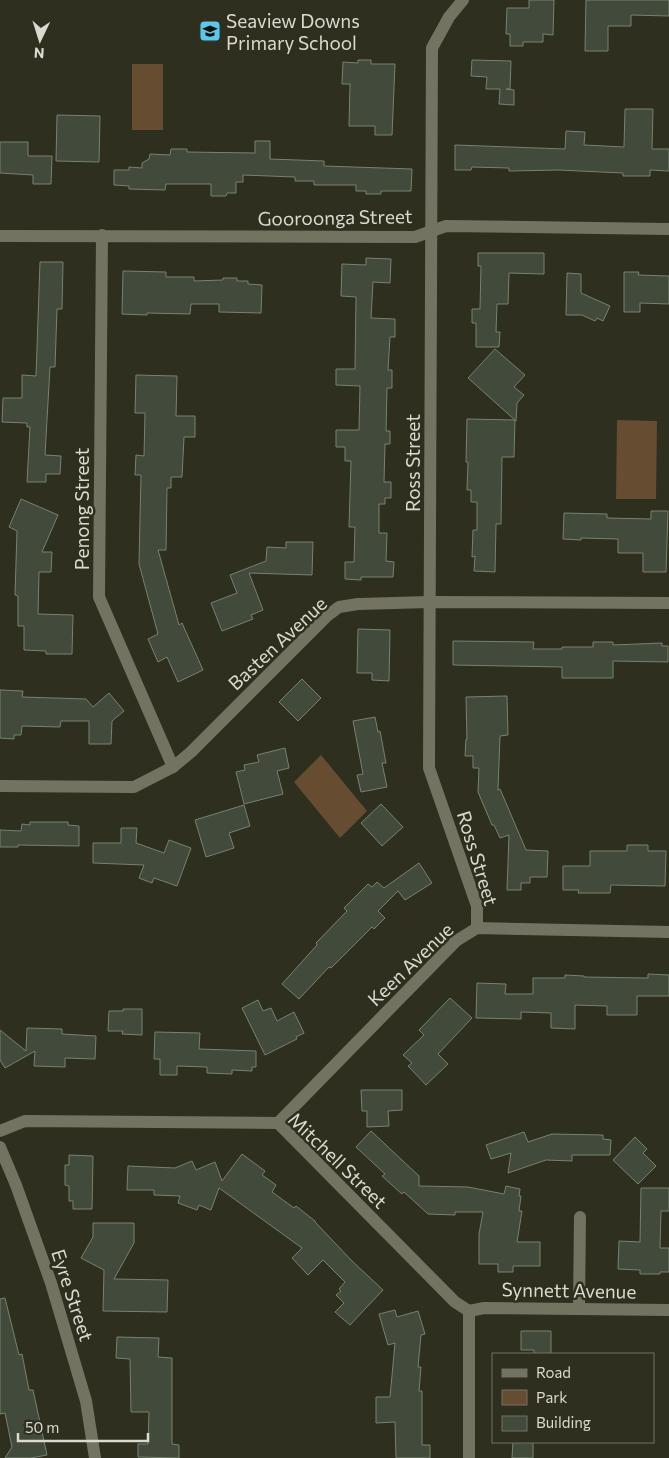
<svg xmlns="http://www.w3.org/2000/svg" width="669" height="1458" viewBox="0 0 669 1458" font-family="Commissioner,sans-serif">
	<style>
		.green { fill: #664c31 }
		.building { fill: #414a3b; stroke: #788271 }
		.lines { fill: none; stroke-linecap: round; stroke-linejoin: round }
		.minor { stroke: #727361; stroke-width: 12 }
		.labels { text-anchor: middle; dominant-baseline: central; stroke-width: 5; stroke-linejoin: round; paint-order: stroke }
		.poi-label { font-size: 19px; fill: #dadad0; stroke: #2e2f1f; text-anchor: start }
		.street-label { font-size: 19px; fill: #dadad0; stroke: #2e2f1f }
	</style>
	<rect width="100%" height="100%" fill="#2e2f1f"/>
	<!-- green -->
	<g class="green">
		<rect x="132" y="64" width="31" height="66"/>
		<path d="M 617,420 L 657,421 L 656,499 L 616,499 Z"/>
		<path d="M 321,755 L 367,811 L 340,838 L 294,782 Z"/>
	</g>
	<!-- building -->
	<g class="building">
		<path d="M 529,0 L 554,0 L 553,35 L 543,34 L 543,42 L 523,42 L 523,46 L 510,46 L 510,34 L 506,34 L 507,8 L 529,8 Z"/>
		<path d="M 586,0 L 669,0 L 669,16 L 631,15 L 631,26 L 608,26 L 608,51 L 585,51 Z"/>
		<path d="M 358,60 L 371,60 L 371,64 L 395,64 L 392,135 L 375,135 L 375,126 L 349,126 L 350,84 L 342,84 L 343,62 L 358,63 Z"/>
		<path d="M 472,60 L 511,61 L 510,89 L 506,89 L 514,90 L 514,105 L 499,104 L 500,89 L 486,89 L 487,77 L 471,76 Z"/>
		<path d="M 625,109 L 653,109 L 652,149 L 669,149 L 669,171 L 650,170 L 650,176 L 623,176 L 623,173 L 559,170 L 509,171 L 509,168 L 472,167 L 471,170 L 455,170 L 455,145 L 565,149 L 566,131 L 585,132 L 584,145 L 624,147 Z"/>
		<path d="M 57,115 L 100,116 L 99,162 L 56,161 Z"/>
		<path d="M 255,141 L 270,141 L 270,159 L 324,161 L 324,166 L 412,169 L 411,191 L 381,191 L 381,194 L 366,194 L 366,191 L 356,191 L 356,185 L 314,185 L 314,181 L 295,181 L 295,177 L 243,175 L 243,182 L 236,182 L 236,193 L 227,193 L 226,196 L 211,196 L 211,184 L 166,184 L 165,190 L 129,189 L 129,186 L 114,185 L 114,170 L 129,170 L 129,167 L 142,168 L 142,163 L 149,159 L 150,154 L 170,155 L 171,149 L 187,149 L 187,152 L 255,153 Z"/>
		<path d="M 0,142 L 28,142 L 28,156 L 52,156 L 51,184 L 33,184 L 33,175 L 0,173 Z"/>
		<path d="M 478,253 L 544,253 L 544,274 L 509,273 L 508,304 L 497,304 L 496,332 L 500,332 L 499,347 L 476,347 L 476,323 L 472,323 L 472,309 L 480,309 L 481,266 L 478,266 Z"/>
		<path d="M 366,258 L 391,259 L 390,283 L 373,282 L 371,318 L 395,319 L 395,337 L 390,337 L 388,370 L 392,370 L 392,388 L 387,388 L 386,431 L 390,431 L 390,444 L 385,444 L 384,482 L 391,482 L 391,498 L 385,498 L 385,504 L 379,504 L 379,533 L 387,533 L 386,561 L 394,562 L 393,577 L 361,577 L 361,580 L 345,579 L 345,562 L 354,562 L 355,527 L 349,527 L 351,461 L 345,461 L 345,447 L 336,447 L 336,430 L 359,430 L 360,386 L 336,385 L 336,369 L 355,369 L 356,297 L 341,296 L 342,264 L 366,265 Z"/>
		<path d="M 40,262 L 63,262 L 62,309 L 57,309 L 55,367 L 50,367 L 45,455 L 61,456 L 60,474 L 46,474 L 46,482 L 27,482 L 30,427 L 27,427 L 27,423 L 2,422 L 3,398 L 22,398 L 22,375 L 36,376 Z"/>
		<path d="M 123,271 L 166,272 L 166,277 L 194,277 L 194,281 L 223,280 L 223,278 L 237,278 L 237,281 L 248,281 L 248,284 L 262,285 L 261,313 L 219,312 L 219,304 L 191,304 L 190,314 L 147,313 L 147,315 L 122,314 Z"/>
		<path d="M 624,272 L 639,272 L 638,275 L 669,276 L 669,304 L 640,303 L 640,312 L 624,312 Z"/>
		<path d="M 567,273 L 581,274 L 581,293 L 610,306 L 603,321 L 597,318 L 595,321 L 582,315 L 566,315 Z"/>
		<path d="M 495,349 L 525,375 L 514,387 L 524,395 L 517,403 L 516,421 L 468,378 Z"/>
		<path d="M 136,375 L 177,376 L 176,416 L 195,416 L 195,437 L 184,437 L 182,477 L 171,477 L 171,488 L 167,488 L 166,550 L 158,550 L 179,625 L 182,623 L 203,670 L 178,682 L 167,657 L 158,662 L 148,639 L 158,634 L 139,564 L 141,475 L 135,475 L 136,455 L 144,456 L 145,413 L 135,413 Z"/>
		<path d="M 467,419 L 515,420 L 514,457 L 502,457 L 501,524 L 496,524 L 495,572 L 474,571 L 475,556 L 472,557 L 473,530 L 477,530 L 477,502 L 471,502 L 471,490 L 467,490 L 468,462 L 466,462 Z"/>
		<path d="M 21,499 L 58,515 L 42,552 L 52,552 L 51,572 L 39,572 L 38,614 L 73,615 L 72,654 L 46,654 L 46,651 L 24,650 L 24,626 L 18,626 L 18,596 L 15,595 L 17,531 L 9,527 Z"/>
		<path d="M 651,511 L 668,511 L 666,572 L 643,572 L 643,553 L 618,553 L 618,539 L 581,538 L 581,540 L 563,539 L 564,513 L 607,514 L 607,518 L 651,519 Z"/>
		<path d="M 286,542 L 313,542 L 312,575 L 249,573 L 263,610 L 251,615 L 253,619 L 222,631 L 211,603 L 237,593 L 230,575 L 266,561 L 267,547 L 286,548 Z"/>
		<path d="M 358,629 L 390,630 L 389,681 L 372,680 L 372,673 L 357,673 Z"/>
		<path d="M 453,641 L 534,642 L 533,649 L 562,649 L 562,647 L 593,647 L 593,642 L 613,642 L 613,645 L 662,643 L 662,646 L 668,646 L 668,662 L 613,661 L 613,678 L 562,678 L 562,667 L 453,665 Z"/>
		<path d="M 302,679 L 321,698 L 298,721 L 279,702 Z"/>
		<path d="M 0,690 L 23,691 L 22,697 L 86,699 L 93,707 L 109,693 L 124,711 L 112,721 L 111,744 L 89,744 L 89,721 L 61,721 L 60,727 L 22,726 L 21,735 L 14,735 L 14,739 L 0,738 Z"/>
		<path d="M 507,696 L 508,735 L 500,736 L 498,790 L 500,789 L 526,850 L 548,851 L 547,877 L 530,877 L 530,883 L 521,883 L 521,890 L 507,890 L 509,835 L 500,838 L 494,825 L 492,825 L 478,792 L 479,768 L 473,768 L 473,756 L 465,756 L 466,739 L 467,739 L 466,697 Z"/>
		<path d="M 375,717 L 378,732 L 380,731 L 386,763 L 382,763 L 387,787 L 361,792 L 357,775 L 363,774 L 353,721 Z"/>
		<path d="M 285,748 L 289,768 L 277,771 L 283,794 L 244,804 L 236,772 L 245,770 L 244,765 L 259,762 L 257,755 Z"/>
		<path d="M 381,804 L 403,827 L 382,846 L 361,823 Z"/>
		<path d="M 244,805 L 250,826 L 229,833 L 234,848 L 206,857 L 195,820 Z"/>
		<path d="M 30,822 L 68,822 L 68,825 L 79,826 L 79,846 L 18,845 L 18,847 L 0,847 L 0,830 L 21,831 L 22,824 L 30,825 Z"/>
		<path d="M 121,828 L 137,828 L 136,843 L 164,853 L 169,840 L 191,848 L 177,886 L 154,878 L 152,883 L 139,878 L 144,865 L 93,863 L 93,843 L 121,843 Z"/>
		<path d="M 627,845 L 648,845 L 648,851 L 666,851 L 665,886 L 611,885 L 610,893 L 578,893 L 579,890 L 563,890 L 563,866 L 590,866 L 590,851 L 627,851 Z"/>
		<path d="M 419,863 L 432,883 L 405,900 L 398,891 L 378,911 L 385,918 L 374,929 L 372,927 L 331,968 L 329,967 L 299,999 L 282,984 L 317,945 L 316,943 L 347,911 L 344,908 L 368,884 L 372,887 L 377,882 L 384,888 Z"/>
		<path d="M 648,974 L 669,975 L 669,996 L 637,996 L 637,1015 L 607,1015 L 607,1006 L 575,1005 L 575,1029 L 551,1028 L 551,1013 L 521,1012 L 521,1019 L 476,1018 L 477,983 L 506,984 L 505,994 L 533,994 L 533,978 L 565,978 L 565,975 L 584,976 L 584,977 L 648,978 Z"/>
		<path d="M 450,998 L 472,1018 L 438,1054 L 448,1064 L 426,1085 L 408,1066 L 412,1063 L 403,1055 L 424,1035 L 419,1030 Z"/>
		<path d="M 258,1000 L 263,1011 L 271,1008 L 277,1021 L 294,1012 L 304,1033 L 296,1037 L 297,1039 L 265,1055 L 242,1008 Z"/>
		<path d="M 123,1009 L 142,1009 L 142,1035 L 122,1034 L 123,1031 L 108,1031 L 109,1011 L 123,1011 Z"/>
		<path d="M 27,1028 L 62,1029 L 62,1034 L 96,1036 L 95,1059 L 65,1058 L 65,1067 L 34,1066 L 35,1051 L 5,1068 L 0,1060 L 0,1030 L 26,1051 Z"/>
		<path d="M 155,1032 L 200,1033 L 199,1049 L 256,1051 L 256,1067 L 252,1067 L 252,1071 L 232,1070 L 232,1074 L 207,1073 L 207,1067 L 177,1066 L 177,1075 L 160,1075 L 160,1059 L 154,1059 Z"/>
		<path d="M 361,1090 L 402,1090 L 402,1110 L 388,1111 L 389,1126 L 367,1127 L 367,1111 L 362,1111 Z"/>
		<path d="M 371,1131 L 419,1176 L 419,1186 L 468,1187 L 504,1194 L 506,1186 L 520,1189 L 519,1196 L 521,1196 L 519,1211 L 522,1211 L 517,1242 L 540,1242 L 540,1266 L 513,1266 L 513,1272 L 498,1272 L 498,1264 L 479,1264 L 479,1234 L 483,1212 L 455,1212 L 455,1215 L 428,1214 L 404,1192 L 402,1194 L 382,1176 L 385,1174 L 356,1147 Z"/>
		<path d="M 524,1132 L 528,1142 L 552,1134 L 603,1135 L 603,1139 L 611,1140 L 610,1155 L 572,1155 L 572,1161 L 546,1160 L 508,1173 L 511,1153 L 491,1159 L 486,1145 Z"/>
		<path d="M 635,1137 L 647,1149 L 643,1153 L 656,1166 L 638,1184 L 613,1160 Z"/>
		<path d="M 242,1154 L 265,1171 L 262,1175 L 276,1185 L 272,1192 L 294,1208 L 296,1206 L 315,1221 L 315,1222 L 353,1262 L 383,1290 L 350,1325 L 335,1312 L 344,1303 L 336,1295 L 341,1291 L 339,1289 L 345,1282 L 323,1260 L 308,1275 L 292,1258 L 302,1248 L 219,1188 L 211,1210 L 199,1205 L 197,1210 L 178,1203 L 180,1196 L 154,1195 L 154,1190 L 127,1190 L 128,1166 L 175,1168 L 192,1161 L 196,1170 L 215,1162 L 222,1181 Z"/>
		<path d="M 69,1155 L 93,1156 L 92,1209 L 73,1209 L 73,1201 L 69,1201 L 69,1186 L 65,1185 L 65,1165 L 69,1165 Z"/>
		<path d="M 641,1188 L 669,1188 L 669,1211 L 661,1211 L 660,1248 L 669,1248 L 669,1272 L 660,1272 L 660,1274 L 640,1274 L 640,1270 L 618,1269 L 619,1241 L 640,1242 Z"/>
		<path d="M 93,1223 L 134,1223 L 134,1243 L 114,1279 L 168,1280 L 167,1312 L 103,1311 L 104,1270 L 81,1258 L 93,1237 Z"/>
		<path d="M 5,1298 L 19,1355 L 22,1354 L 29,1390 L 33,1390 L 47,1455 L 31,1458 L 5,1458 L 12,1447 L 5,1413 L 0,1414 L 0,1299 Z"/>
		<path d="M 395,1310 L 397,1317 L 418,1311 L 425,1334 L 421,1335 L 418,1367 L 421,1367 L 419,1391 L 422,1391 L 422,1445 L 430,1445 L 430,1458 L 396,1458 L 395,1422 L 376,1423 L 376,1397 L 390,1397 L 395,1343 L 388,1345 L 379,1314 Z"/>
		<path d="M 521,1331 L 551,1331 L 551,1354 L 534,1354 L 534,1350 L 521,1350 Z"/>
		<path d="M 117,1337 L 159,1338 L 158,1357 L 172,1358 L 172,1444 L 179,1445 L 179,1458 L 138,1457 L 138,1444 L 148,1444 L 149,1412 L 131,1412 L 130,1359 L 116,1358 Z"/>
		<path d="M 513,1442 L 533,1442 L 533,1458 L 512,1458 Z"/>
	</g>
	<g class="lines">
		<!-- minor -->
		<g class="minor">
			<path d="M 463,0 L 449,17 L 432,48 L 429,768 L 477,906 L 477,928"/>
			<path d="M 102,235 L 99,597 L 173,767"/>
			<path d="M 0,236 L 415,237 L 446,226 L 669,229"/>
			<path d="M 0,786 L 134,787 L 173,767 L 191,752 L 327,616 L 339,607 L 358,604 L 430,602 L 669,603"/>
			<path d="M 278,1123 L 456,941 L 477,928 L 669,932"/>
			<path d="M 0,1131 L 25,1121 L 278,1123 L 455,1302 L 469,1311 L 469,1458"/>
			<path d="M 0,1147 L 16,1185 L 51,1283 L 86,1401 L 95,1458"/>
			<path d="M 579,1308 L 580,1217"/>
			<path d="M 469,1311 L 484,1308 L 669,1310"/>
		</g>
	</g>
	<!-- icons -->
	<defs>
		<g id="school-square" transform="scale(1.125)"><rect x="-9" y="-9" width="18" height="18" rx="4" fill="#5cc7e7" stroke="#2e2f1f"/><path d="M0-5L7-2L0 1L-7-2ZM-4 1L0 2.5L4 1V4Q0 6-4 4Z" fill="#111"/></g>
	</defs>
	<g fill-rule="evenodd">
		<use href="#school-square" x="210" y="31"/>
	</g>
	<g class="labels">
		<!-- poi labels -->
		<g class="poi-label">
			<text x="226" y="20">Seaview Downs<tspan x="226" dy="22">Primary School</tspan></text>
		</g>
		<!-- street labels -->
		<g class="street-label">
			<text transform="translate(335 217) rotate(-1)">Gooroonga Street</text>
			<text transform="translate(412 463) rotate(-90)">Ross Street</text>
			<text transform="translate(81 509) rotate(-90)">Penong Street</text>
			<text transform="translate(277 643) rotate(-43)">Basten Avenue</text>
			<text transform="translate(478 858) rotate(73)">Ross Street</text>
			<text transform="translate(410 964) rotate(-44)">Keen Avenue</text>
			<text transform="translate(338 1160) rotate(44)">Mitchell Street</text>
			<text transform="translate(569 1290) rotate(1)">Synnett Avenue</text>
			<text transform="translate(73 1295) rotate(72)">Eyre Street</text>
		</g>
	</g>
	<!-- legend -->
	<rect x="492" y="1353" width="162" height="90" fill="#2e2f1f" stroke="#737366"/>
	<rect x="502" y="1369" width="25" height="8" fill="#727361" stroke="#737366"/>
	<text x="536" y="1378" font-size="15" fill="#dadad0">Road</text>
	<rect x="502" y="1390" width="25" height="15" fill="#664c31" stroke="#737366"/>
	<text x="536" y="1403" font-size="15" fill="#dadad0">Park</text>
	<rect x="502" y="1416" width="25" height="15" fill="#414a3b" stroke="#737366"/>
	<text x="536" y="1428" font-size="15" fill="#dadad0">Building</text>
	<!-- north arrow -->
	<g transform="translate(40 40) rotate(184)" stroke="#2e2f1f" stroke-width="4" paint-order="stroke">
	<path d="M0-4L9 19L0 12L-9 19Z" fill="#dadad0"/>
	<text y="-8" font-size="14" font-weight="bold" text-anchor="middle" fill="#dadad0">N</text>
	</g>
	<!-- scale -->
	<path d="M18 1433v8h130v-8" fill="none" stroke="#dadad0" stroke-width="2.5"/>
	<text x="25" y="1433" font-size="15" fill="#dadad0" stroke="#2e2f1f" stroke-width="4" paint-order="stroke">50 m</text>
</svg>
